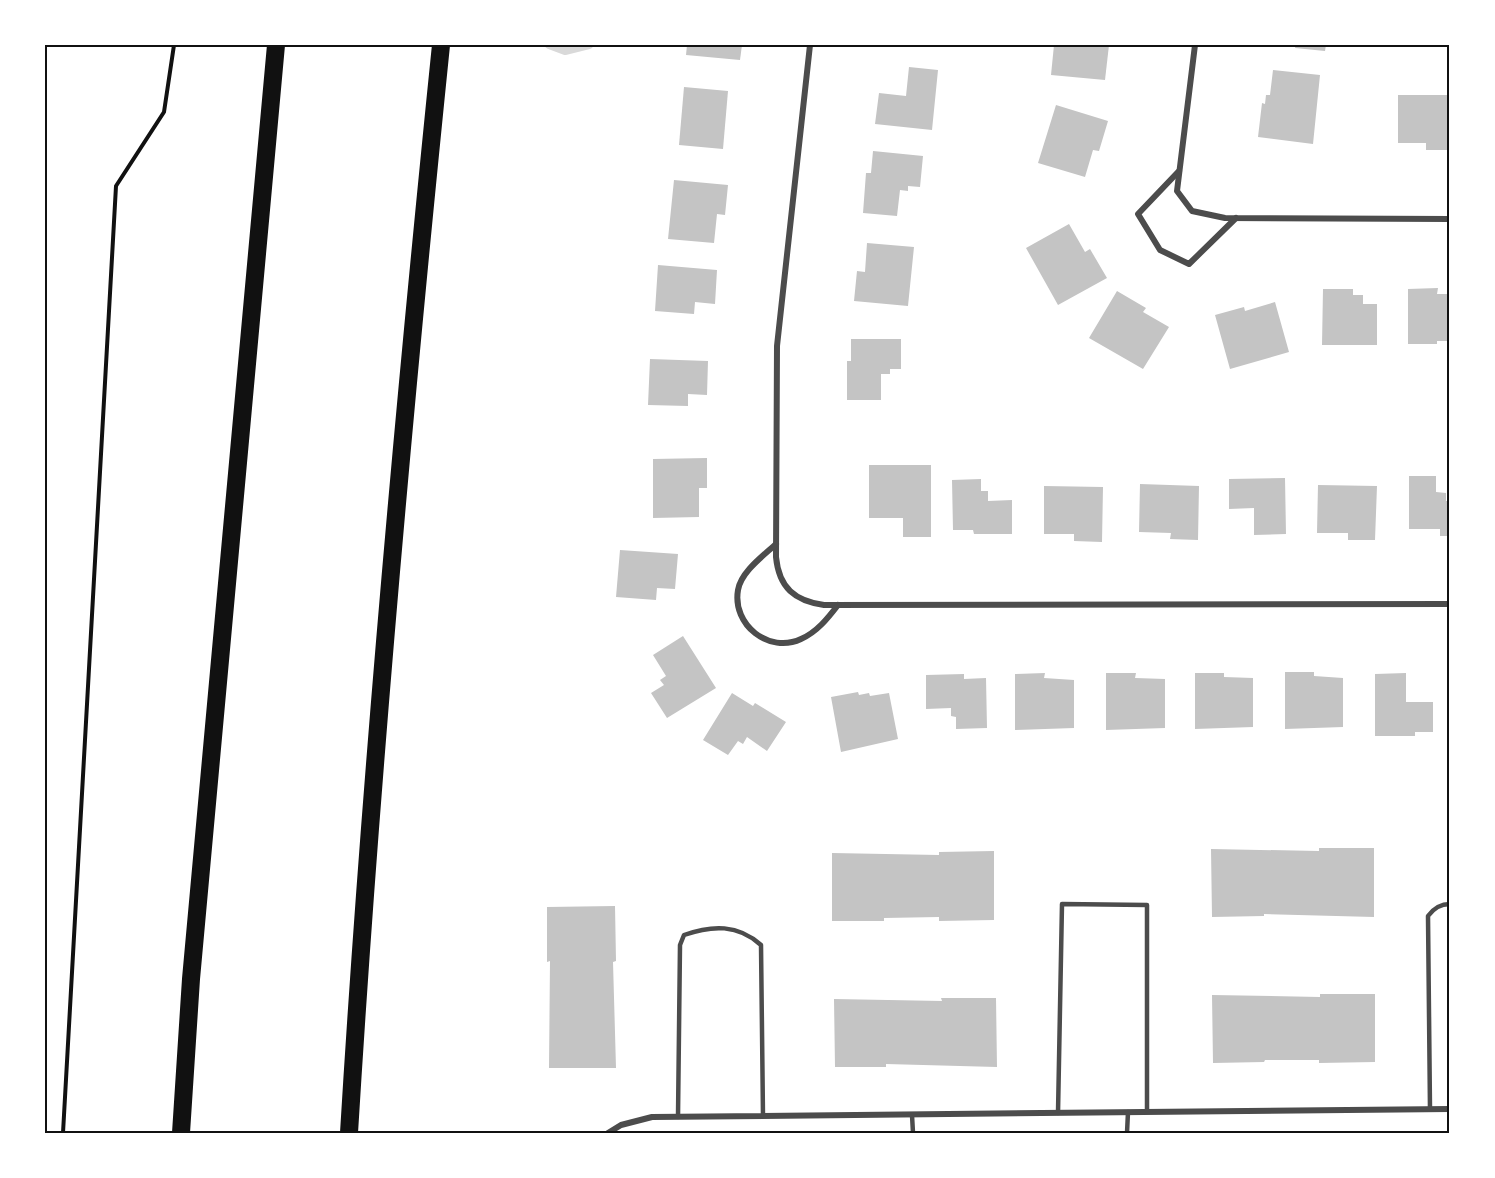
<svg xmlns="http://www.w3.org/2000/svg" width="1495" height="1178" viewBox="0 0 1495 1178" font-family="'Times New Roman',serif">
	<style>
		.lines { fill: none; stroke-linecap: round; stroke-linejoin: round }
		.stream { stroke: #d9d9d9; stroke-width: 8 }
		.building { fill: #c4c4c4 }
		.path { stroke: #111; stroke-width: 4 }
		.service { stroke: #4c4c4c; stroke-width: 4.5 }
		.minor { stroke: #4c4c4c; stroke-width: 6 }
		.motorway { stroke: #111; stroke-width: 18 }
		.neatline { fill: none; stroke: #111; stroke-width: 2 }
	</style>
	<rect width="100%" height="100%" fill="#fff"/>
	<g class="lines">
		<!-- stream -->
		<path class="stream" d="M 549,45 L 565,51 L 589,45"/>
	</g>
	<!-- building -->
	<g class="building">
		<path d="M 687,45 L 742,45 L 740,60 L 686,55 Z"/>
		<path d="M 1054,45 L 1109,45 L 1105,80 L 1051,75 Z"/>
		<path d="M 1296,45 L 1326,45 L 1325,51 L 1295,48 Z"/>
		<path d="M 909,67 L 938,70 L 932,130 L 875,124 L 879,93 L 906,96 Z"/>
		<path d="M 1273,70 L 1320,75 L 1313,144 L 1258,137 L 1262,103 L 1265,104 L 1266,95 L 1270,95 Z"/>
		<path d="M 684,87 L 728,91 L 723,149 L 679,145 Z"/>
		<path d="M 1398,95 L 1450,95 L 1450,150 L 1426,150 L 1426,143 L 1398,143 Z"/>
		<path d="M 1056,105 L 1108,121 L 1099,151 L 1093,150 L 1085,177 L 1038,163 Z"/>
		<path d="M 873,151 L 923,156 L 920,187 L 908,186 L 908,191 L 900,190 L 897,216 L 863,213 L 866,173 L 871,173 Z"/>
		<path d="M 674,180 L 728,185 L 725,215 L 717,214 L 714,243 L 668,239 Z"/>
		<path d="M 1069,224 L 1085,252 L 1090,249 L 1107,278 L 1058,305 L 1026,248 Z"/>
		<path d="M 867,243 L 914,247 L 908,306 L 854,301 L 857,271 L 865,272 Z"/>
		<path d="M 658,265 L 717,270 L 715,304 L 695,302 L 694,314 L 655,311 Z"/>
		<path d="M 1438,288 L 1437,294 L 1450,294 L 1450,341 L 1437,341 L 1437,344 L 1408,344 L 1408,289 Z"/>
		<path d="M 1323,289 L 1353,289 L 1353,295 L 1363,295 L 1363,304 L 1377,304 L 1377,345 L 1322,345 Z"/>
		<path d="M 1117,291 L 1146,308 L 1143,312 L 1169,327 L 1143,369 L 1089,338 Z"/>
		<path d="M 1275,302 L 1289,352 L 1230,369 L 1215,315 L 1244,307 L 1245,311 Z"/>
		<path d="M 851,339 L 901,339 L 901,369 L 890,369 L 890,374 L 881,374 L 881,400 L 847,400 L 847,361 L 851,361 Z"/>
		<path d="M 650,359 L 708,361 L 707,395 L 688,394 L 688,406 L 648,405 Z"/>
		<path d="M 707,458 L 707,488 L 699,488 L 699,517 L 653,518 L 653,459 Z"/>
		<path d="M 869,465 L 931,465 L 931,537 L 903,537 L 903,518 L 869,518 Z"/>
		<path d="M 1409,476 L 1436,476 L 1436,492 L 1446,493 L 1446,501 L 1450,501 L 1450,536 L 1440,536 L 1440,529 L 1409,529 Z"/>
		<path d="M 1285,478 L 1286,534 L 1254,535 L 1254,508 L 1229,509 L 1229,479 Z"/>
		<path d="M 981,479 L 981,491 L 988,491 L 988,501 L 1012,500 L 1012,534 L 974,534 L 973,530 L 953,530 L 952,480 Z"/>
		<path d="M 1140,484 L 1199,486 L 1198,540 L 1170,539 L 1171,533 L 1139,532 Z"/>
		<path d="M 1318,485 L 1377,486 L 1375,540 L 1348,540 L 1348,533 L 1317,533 Z"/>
		<path d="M 1044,486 L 1103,487 L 1102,542 L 1074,541 L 1074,534 L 1044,534 Z"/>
		<path d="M 620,550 L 678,554 L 675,589 L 657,588 L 656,600 L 616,597 Z"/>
		<path d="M 683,636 L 716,688 L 667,718 L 651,693 L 664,685 L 660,680 L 666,676 L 653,655 Z"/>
		<path d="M 1285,672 L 1314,672 L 1314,676 L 1343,678 L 1343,727 L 1285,729 Z"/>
		<path d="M 1045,673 L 1044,678 L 1074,680 L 1074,728 L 1015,730 L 1015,674 Z"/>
		<path d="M 1106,673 L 1136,673 L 1135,678 L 1165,679 L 1165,728 L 1106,730 Z"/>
		<path d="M 1195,673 L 1224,673 L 1224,677 L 1253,678 L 1253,727 L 1195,729 Z"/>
		<path d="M 1406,673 L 1406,702 L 1433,702 L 1433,732 L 1415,732 L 1415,736 L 1375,736 L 1375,674 Z"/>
		<path d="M 964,674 L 964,679 L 986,678 L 987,728 L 956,729 L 956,717 L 951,716 L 951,708 L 926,709 L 926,675 Z"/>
		<path d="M 858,692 L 859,695 L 869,693 L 870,696 L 889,693 L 898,739 L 841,752 L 831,697 Z"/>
		<path d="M 732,693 L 753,706 L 755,703 L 786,722 L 767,751 L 747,737 L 743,744 L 738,741 L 728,755 L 703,740 Z"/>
		<path d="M 1319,848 L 1374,848 L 1374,917 L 1264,914 L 1264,916 L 1212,917 L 1211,849 L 1319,851 Z"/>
		<path d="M 994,851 L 994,920 L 939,921 L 939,917 L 884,918 L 884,921 L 832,921 L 832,853 L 939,855 L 939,852 Z"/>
		<path d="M 615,906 L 616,961 L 613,962 L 616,1068 L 549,1068 L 550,961 L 547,962 L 547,907 Z"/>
		<path d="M 1320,994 L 1375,994 L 1375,1062 L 1319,1063 L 1319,1060 L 1265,1060 L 1264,1062 L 1213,1063 L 1212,995 L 1320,997 Z"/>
		<path d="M 941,998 L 996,998 L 997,1067 L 886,1064 L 886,1067 L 835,1067 L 834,999 L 942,1001 Z"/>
	</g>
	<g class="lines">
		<!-- path -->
		<path class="path" d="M 63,1133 L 116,186 L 164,112 L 174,45"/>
		<!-- service -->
		<g class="service">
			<path d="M 1430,1109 L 1428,916 C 1434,908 1440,904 1450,904"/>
			<path d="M 1058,1113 L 1062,904 L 1147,905 L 1147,1112"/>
			<path d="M 912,1115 L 913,1133"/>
			<path d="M 678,1117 L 680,945 L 684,935 C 712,925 738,924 761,945 L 763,1116"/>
			<path d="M 1127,1133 L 1128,1112"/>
		</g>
		<!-- minor -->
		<g class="minor">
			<path d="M 810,45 L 777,346 L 776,557 C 779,588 795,601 824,605 L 1450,604"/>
			<path d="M 1195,45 L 1177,191 L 1192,211 L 1225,218 L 1450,219"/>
			<path d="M 1179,171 L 1138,214 L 1160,250 L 1189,264 L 1236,218"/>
			<path d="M 776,544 C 763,556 741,572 738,590 C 732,625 769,654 801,639 C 817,632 828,618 838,605"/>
			<path d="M 608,1133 L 621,1125 L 652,1117 L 1450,1109"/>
		</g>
		<!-- motorway -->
		<g class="motorway">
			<path d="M 181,1133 L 191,979 L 276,45"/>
			<path d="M 349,1133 C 371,770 404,407 441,45"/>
		</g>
	</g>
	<!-- border -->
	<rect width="1495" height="1178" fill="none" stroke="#ffffff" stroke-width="93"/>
	<rect x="46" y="46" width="1402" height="1086" class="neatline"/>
</svg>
